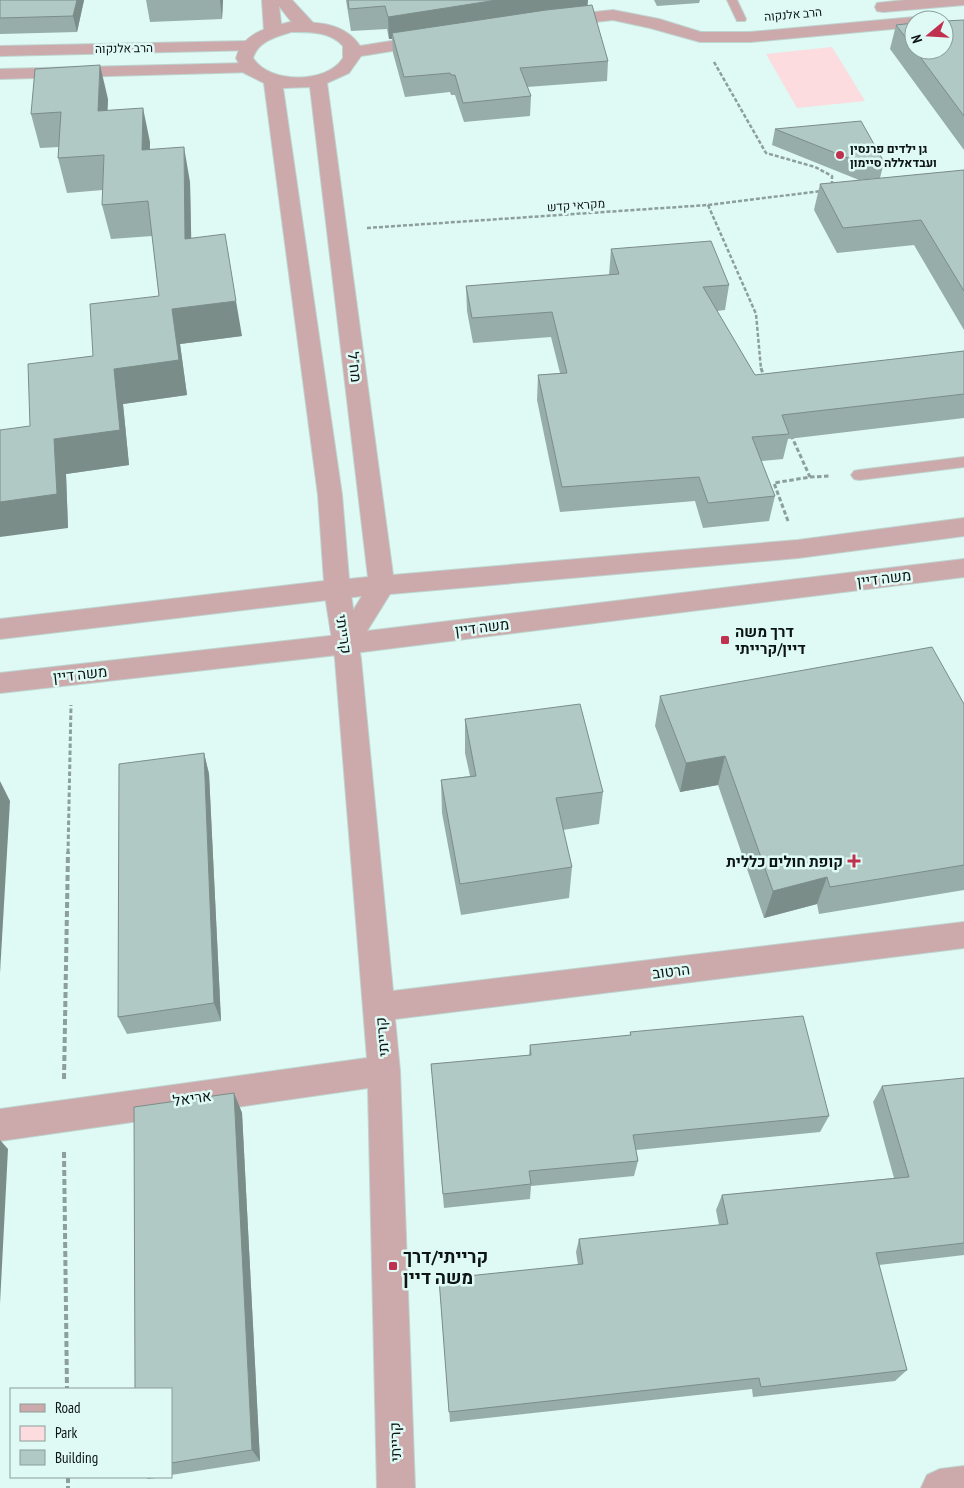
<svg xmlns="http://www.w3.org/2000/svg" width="964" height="1488" viewBox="0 0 964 1488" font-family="'PT Sans Narrow',Heebo,sans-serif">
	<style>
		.green { fill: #fcdcde }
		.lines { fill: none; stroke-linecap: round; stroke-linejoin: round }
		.service-casing { stroke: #bdd5d0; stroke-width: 2 }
		.minor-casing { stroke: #bdd5d0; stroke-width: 2 }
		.tertiary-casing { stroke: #bdd5d0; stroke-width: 2 }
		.path-far2 { stroke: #8c9f9b; stroke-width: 2.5; stroke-dasharray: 4 2; stroke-linecap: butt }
		.path-far1 { stroke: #8c9f9b; stroke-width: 3; stroke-dasharray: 4.5 2.5; stroke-linecap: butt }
		.path { stroke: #8c9f9b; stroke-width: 4; stroke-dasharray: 6 3; stroke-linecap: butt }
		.service { fill: #cca9ab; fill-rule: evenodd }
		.minor { fill: #cca9ab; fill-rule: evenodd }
		.tertiary { fill: #cca9ab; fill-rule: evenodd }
		.wall { fill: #97ada9 }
		.shaded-wall { fill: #7b8d89 }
		.building { fill: #b0c9c4; stroke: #7b8d89 }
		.poi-dot { fill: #c0304f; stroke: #dff9f4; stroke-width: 2 }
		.labels { text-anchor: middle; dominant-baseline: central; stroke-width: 5; stroke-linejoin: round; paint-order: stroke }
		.far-street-label { font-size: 12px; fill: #0c1513; stroke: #dff9f4 }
		.far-poi-label { font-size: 12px; font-weight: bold; fill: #0c1513; stroke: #dff9f4; text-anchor: start }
		.street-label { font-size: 15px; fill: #0c1513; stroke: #dff9f4 }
		.poi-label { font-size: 15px; font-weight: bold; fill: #0c1513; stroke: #dff9f4; text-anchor: start }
		.near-poi-label { font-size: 18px; font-weight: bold; fill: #0c1513; stroke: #dff9f4; text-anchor: start }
	</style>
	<rect width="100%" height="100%" fill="#dff9f4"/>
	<!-- green -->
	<path class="green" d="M 832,47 L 865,101 L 797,108 L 766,54 Z"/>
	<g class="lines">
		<!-- service casing -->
		<g class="service-casing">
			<g id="service">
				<path d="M 727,0 L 737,0 L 746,19 L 745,21 L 737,21 Z"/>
				<path d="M 964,457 L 964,467 L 859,480 L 854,479 L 851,475 L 854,471 L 859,470 Z"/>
			</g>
		</g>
		<!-- minor casing -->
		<g class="minor-casing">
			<g id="minor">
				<path d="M 262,0 L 292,0 L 317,27 L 314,31 C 298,35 288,17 279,6 L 282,31 L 279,35 L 273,36 L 267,35 L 264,31 Z"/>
				<path d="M 249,41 L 255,42 L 258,46 L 255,50 L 0,56 L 0,46 Z"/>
				<path d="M 248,63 L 254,64 L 257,68 L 254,72 L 0,79 L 0,69 Z"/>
				<path d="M 337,580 L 346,582 L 350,589 L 361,659 L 393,991 L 964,922 L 964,948 L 395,1019 L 400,1071 L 415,1488 L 377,1488 L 368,1088 L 0,1141 L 0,1109 L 367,1058 L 335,659 L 324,589 L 328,582 Z"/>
				<path d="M 964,1466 L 964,1488 L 921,1488 L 927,1475 L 940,1469 Z"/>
			</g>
		</g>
		<!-- tertiary casing -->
		<g class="tertiary-casing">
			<g id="tertiary">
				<path d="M 905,0 L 964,0 L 964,5 L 883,12 L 877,11 L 875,7 L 877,3 Z"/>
				<path d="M 613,10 L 659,19 L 701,32 L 750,32 L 914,17 L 921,20 L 914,20 L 914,27 L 750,42 L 700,42 L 650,28 L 613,20 L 558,26 L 552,25 L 549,21 L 552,17 L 558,16 Z"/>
				<path d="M 290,22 C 316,22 344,22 360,46 L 429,35 L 435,36 L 438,40 L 435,44 L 429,45 L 361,56 L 349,73 L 327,83 L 393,575 L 798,540 L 964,518 L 964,536 L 798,558 L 390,594 L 367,631 L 964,559 L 964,577 L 346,654 L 0,693 L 0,673 L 338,635 L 362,596 L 0,639 L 0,619 L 324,581 L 318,495 L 264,83 L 244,73 L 236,58 C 243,33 266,28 290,22 ZM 291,32 C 309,32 330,31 343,46 L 343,58 C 327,84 269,84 253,58 C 258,41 276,37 291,32 ZM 310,87 L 368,577 L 349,579 L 342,495 L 283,88 Z"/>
			</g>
		</g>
		<!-- path-far2 -->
		<g class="path-far2">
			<path d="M 714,62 L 766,153 L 815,167 L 832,176 L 832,185"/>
			<path d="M 708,205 L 756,314 L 761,369"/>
			<path d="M 367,228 L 708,205 L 821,191"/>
		</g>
		<!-- path-far1 -->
		<g class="path-far1">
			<path d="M 761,368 L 764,377"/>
			<path d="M 791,435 L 810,477"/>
			<path d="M 788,521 L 774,483 L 810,477 L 831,476"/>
			<path d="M 68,853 L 71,705"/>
		</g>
		<!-- path -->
		<g class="path">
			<path d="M 64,1079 L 68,852"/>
			<path d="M 64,1152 L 67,1389"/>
			<path d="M 68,1477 L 68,1488"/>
		</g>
		<!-- service -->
		<use href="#service" class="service"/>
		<!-- minor -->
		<use href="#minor" class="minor"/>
		<!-- tertiary -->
		<use href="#tertiary" class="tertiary"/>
	</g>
	<!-- wall -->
	<g class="wall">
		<path d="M 0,0 L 84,0 L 77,32 L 0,34 Z"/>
		<path d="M 146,0 L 223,0 L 222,19 L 150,22 Z"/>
		<path d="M 346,0 L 588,0 L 587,5 L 608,61 L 607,81 L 527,87 L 531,96 L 530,116 L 464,122 L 455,95 L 451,95 L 450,92 L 405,97 L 393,53 L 392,39 L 389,39 L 387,29 L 351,31 Z"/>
		<path d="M 654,0 L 700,0 L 699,3 L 657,6 Z"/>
		<path d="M 964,20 L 964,150 L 890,49 L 896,25 L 914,23 L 914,50 L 944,50 Z"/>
		<path d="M 108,99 L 107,111 L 150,142 L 150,150 L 190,182 L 191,238 L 242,336 L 180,344 L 187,395 L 123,404 L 129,465 L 66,474 L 68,528 L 30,426 L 93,356 L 159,296 L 152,236 L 111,239 L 102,205 L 103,190 L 67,193 L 58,158 L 59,147 L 40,148 L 31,114 Z"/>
		<path d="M 775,129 L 884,162 L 880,178 L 859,180 L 772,145 Z"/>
		<path d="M 964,170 L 964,330 L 914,245 L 837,253 L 814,210 L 820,184 Z"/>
		<path d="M 611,249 L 729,285 L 725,310 L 717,311 L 755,375 L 964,351 L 964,418 L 788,439 L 783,459 L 761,461 L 775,496 L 769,521 L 703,528 L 695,501 L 560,512 L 537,400 L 538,375 L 560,373 L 551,337 L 473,343 L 467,311 L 466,286 L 609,275 Z"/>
		<path d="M 660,696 L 964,704 L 964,890 L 819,914 L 817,904 L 764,918 L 718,785 L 680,792 L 655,726 Z"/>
		<path d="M 465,719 L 603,792 L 599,824 L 563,830 L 572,867 L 569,898 L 461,915 L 442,813 L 441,780 L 470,776 L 465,753 Z"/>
		<path d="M 204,753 L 209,774 L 221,1021 L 127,1034 L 118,1017 Z"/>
		<path d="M 630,1032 L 829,1116 L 820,1132 L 636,1150 L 638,1161 L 634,1176 L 531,1186 L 530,1199 L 444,1208 L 431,1064 L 529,1055 L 530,1045 L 630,1035 Z"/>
		<path d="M 964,1078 L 964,1255 L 879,1265 L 907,1370 L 895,1381 L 753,1397 L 752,1389 L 450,1422 L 439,1279 L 578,1265 L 576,1252 L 579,1239 L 719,1225 L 716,1210 L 722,1195 L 894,1178 L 873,1102 L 882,1086 Z"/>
		<path d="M 234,1093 L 242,1113 L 260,1461 L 171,1475 L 171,1389 Z"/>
		<path d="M 145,1477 L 164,1477 L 148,1479 Z"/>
	</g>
	<!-- shaded-wall -->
	<g class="shaded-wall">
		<path d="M 77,0 L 84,0 L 77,32 L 73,16 Z"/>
		<path d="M 220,0 L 223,0 L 222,19 Z"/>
		<path d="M 497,0 L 588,0 L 587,11 L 392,33 L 392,39 L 389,39 L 388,17 Z"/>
		<path d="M 100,65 L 108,99 L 106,146 L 98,111 Z"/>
		<path d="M 143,108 L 150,142 L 149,185 L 142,150 Z"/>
		<path d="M 184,147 L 190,182 L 192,274 L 185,239 Z"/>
		<path d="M 236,301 L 242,336 L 180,344 L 187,395 L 123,404 L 129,465 L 66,474 L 68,528 L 0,537 L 0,502 L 114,369 L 172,309 Z"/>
		<path d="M 204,753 L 209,774 L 221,1021 L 214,1003 Z"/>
		<path d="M 725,756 L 718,785 L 680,792 L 686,763 Z"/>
		<path d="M 0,781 L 10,801 L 0,973 Z"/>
		<path d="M 827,877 L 817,904 L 764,918 L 773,891 Z"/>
		<path d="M 234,1093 L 242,1113 L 260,1461 L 252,1450 Z"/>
		<path d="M 0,1140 L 8,1149 L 0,1304 Z"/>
	</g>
	<!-- building -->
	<g class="building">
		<path d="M 0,0 L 77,0 L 73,16 L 0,18 Z"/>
		<path d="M 348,0 L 497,0 L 388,17 L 385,6 L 349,9 Z"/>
		<path d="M 592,5 L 608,61 L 520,68 L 531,96 L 463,103 L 455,75 L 451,75 L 450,73 L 404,77 L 392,33 L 546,10 Z"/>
		<path d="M 964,20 L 964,116 L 915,50 L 944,50 L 944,21 Z"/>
		<path d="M 914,23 L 914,48 L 896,25 Z"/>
		<path d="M 100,65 L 98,111 L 143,108 L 142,150 L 184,147 L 185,239 L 225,234 L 236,301 L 172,309 L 179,360 L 114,369 L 120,430 L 54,439 L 57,494 L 0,502 L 0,430 L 30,426 L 28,364 L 93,356 L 90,304 L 159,296 L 148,201 L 102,205 L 104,155 L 58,158 L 61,112 L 31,114 L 35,69 Z"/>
		<path d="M 861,121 L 884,162 L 863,164 L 775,129 Z"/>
		<path d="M 964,170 L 964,291 L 921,220 L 843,228 L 820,184 Z"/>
		<path d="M 711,241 L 729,285 L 703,287 L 755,375 L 964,351 L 964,394 L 782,415 L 789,434 L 752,437 L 775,496 L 708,503 L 699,477 L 562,487 L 538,375 L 567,373 L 552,312 L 472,318 L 466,286 L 619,274 L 611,249 Z"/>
		<path d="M 932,647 L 964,704 L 964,865 L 830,887 L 827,877 L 773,891 L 725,756 L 686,763 L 660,696 Z"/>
		<path d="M 580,704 L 603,792 L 556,798 L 572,867 L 460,884 L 441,780 L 476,776 L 465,719 Z"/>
		<path d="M 204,753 L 214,1003 L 118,1017 L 119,764 Z"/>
		<path d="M 803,1016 L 829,1116 L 633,1135 L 638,1161 L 529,1171 L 531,1184 L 443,1194 L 431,1064 L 531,1055 L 530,1045 L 631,1035 L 630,1032 Z"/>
		<path d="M 964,1078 L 964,1243 L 876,1253 L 907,1370 L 761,1387 L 759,1378 L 449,1412 L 439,1279 L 583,1264 L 579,1239 L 728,1224 L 722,1195 L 909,1177 L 882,1086 Z"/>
		<path d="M 234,1093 L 252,1450 L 171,1463 L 171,1389 L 135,1389 L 134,1107 Z"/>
	</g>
	<!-- markers -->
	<g class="poi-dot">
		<circle cx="840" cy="155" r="5"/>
		<rect x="720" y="635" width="10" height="10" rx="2.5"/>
		<path d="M851.5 853.5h5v5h5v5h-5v5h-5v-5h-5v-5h5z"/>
		<rect x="388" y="1261" width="10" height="10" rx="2.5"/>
	</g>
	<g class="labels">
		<!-- far-street labels -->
		<g class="far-street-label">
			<text transform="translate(793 14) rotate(-5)">הרב אלנקוה</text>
			<text transform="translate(124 48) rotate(-1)">הרב אלנקוה</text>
			<text transform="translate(576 205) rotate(-4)">מקראי קדש</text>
		</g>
		<!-- far-poi labels -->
		<g class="far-poi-label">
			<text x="850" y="148">גן ילדים פרנסין<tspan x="850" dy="14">ועבדאללה סיימון</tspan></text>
		</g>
		<!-- street labels -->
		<g class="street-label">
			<text transform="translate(355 367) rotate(83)">מח"ל</text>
			<text transform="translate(884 578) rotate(-7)">משה דיין</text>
			<text transform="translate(482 627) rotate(-7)">משה דיין</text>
			<text transform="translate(344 634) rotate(82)">קרייתי</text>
			<text transform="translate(80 674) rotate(-6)">משה דיין</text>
			<text transform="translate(671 971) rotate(-7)">הרטוב</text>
			<text transform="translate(382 1037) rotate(-95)">קרייתי</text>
			<text transform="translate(192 1098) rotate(-8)">אריאל</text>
			<text transform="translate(395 1442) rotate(-92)">קרייתי</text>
		</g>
		<!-- poi labels -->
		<g class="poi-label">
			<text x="735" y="631">דרך משה<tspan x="735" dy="17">דיין/קרייתי</tspan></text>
			<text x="843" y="861" text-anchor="end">קופת חולים כללית</text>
		</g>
		<!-- near-poi labels -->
		<g class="near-poi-label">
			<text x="403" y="1256">קרייתי/דרך<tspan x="403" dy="21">משה דיין</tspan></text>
		</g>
	</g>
	<!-- legend -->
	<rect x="10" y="1388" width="162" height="90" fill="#dff9f4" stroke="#8b9e9a"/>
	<rect x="20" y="1404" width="25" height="8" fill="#cca9ab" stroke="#8b9e9a"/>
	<text x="55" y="1413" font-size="15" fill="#0c1513">Road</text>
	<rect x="20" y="1426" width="25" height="15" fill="#fcdcde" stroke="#8b9e9a"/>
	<text x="55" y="1438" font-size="15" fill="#0c1513">Park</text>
	<rect x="20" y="1450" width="25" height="15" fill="#b0c9c4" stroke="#8b9e9a"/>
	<text x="55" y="1463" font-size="15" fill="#0c1513">Building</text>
	<!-- north arrow -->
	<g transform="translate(929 35) rotate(252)"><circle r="24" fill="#dff9f4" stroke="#8b9e9a"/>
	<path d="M0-4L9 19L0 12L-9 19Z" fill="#c0304f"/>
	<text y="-8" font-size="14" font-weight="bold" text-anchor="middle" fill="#0c1513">N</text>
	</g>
</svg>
